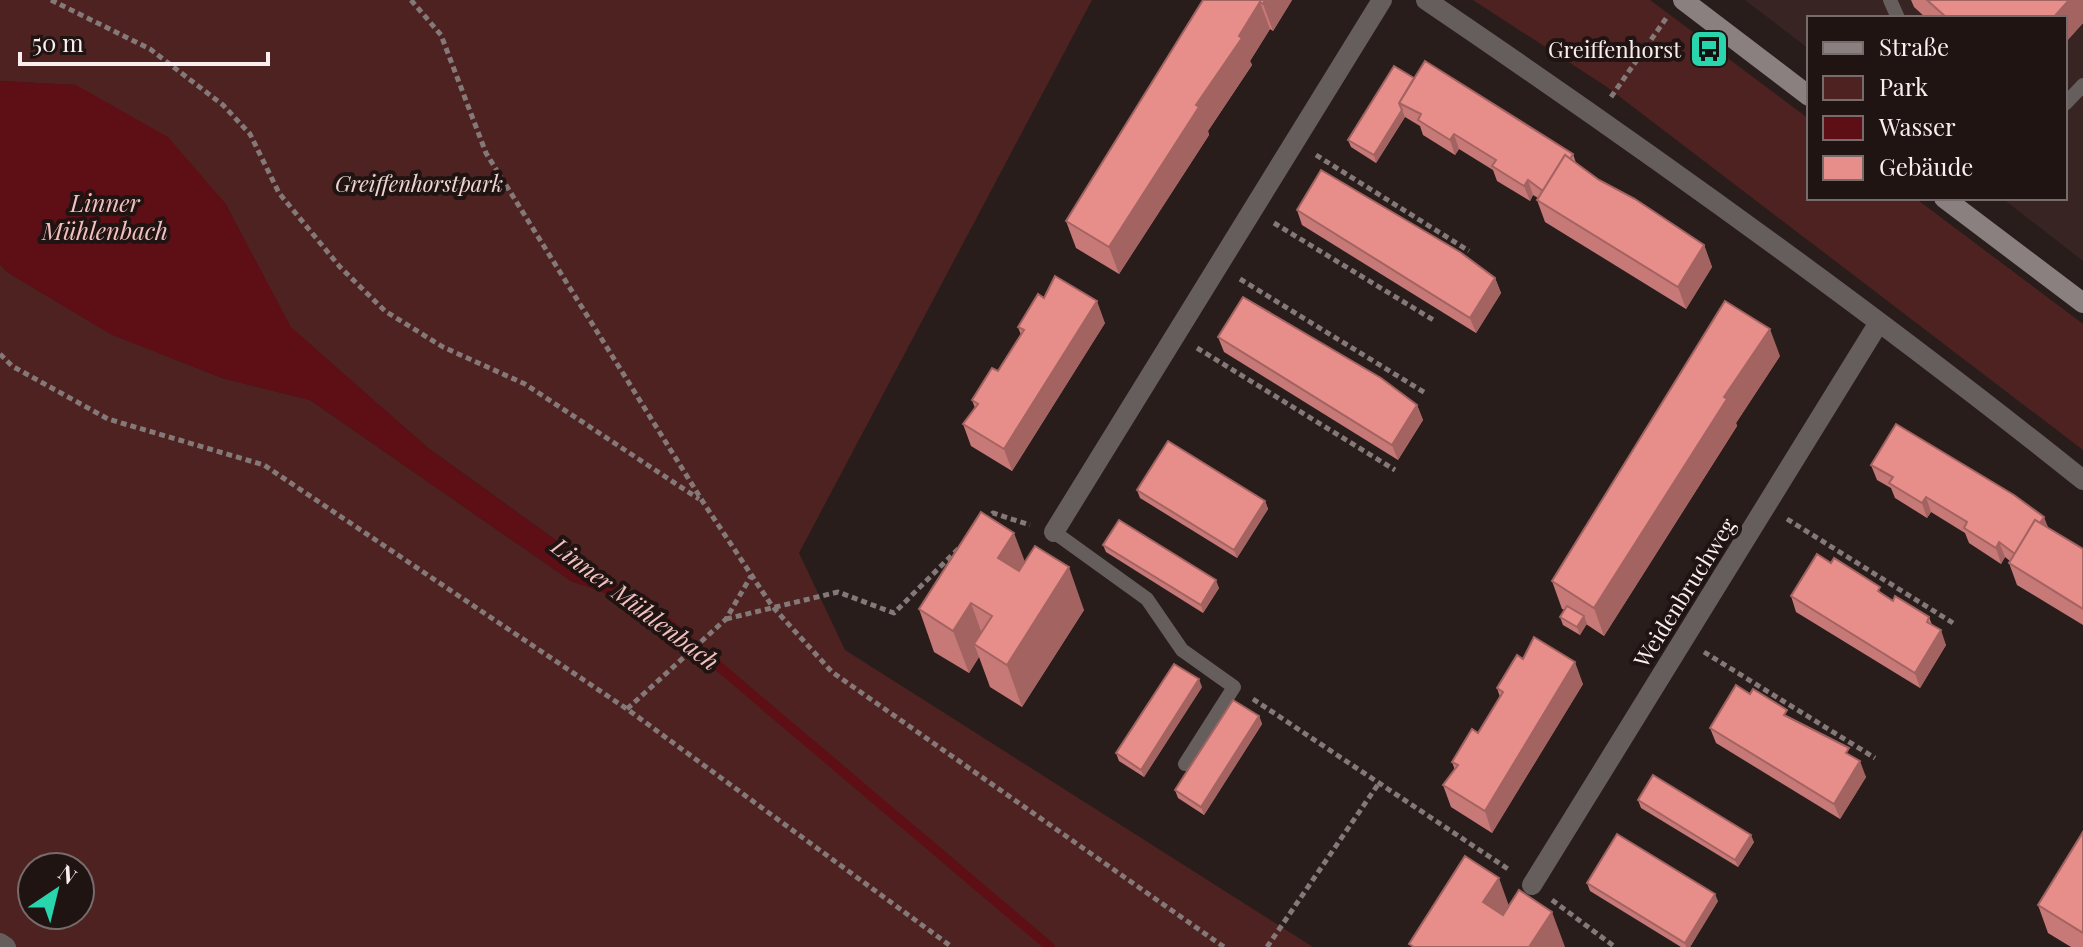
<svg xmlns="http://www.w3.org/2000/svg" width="2083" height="947" viewBox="0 0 2083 947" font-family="'Playfair Display',serif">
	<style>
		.built { fill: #372423 }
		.green { fill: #4e2221; fill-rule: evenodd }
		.water { fill: #5e0f16 }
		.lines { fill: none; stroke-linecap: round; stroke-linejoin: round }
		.stream { stroke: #5e0f16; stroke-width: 10 }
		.path { stroke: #847978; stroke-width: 5; stroke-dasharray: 6 4; stroke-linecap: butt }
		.service { stroke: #655e5d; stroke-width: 14 }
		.minor { stroke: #655e5d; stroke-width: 20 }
		.secondary { stroke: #8b8080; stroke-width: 20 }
		.wall { fill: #c77977 }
		.shaded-wall { fill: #a26361 }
		.building { fill: #e78d8a; stroke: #a26361; stroke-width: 2 }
		.labels { text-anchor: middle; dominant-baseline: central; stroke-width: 8; stroke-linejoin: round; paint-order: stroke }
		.poi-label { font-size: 22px; fill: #f9efef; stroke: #201413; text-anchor: end }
		.park-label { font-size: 22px; font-style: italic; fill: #eed5d3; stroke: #201413 }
		.street-label { font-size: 22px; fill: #f9efef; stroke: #201413 }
		.water-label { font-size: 24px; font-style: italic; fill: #f2c1bf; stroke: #201413 }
	</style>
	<rect width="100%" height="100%" fill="#291d1c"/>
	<!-- built -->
	<path class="built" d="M 1745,0 L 2083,0 L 2083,261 L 2002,198 L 2065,198 L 2065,18 L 1809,18 L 1809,49 Z"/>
	<!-- green -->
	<g class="green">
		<path d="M 0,0 L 1092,0 L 799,553 L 845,650 L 1313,947 L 0,947 L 0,264 L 7,272 L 111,334 L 222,378 L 310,400 L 571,581 L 650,608 L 428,448 L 290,327 L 225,203 L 76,85 L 0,81 ZM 32,867 L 80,867 L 80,915 L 32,915 Z"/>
		<path d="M 1473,0 L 1650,0 L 1809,119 L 1809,198 L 1915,198 L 2083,324 L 2083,450 L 1607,87 Z"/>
	</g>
	<!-- water -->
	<path class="water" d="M 0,81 L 76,85 L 168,137 L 225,203 L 291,327 L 428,448 L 654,611 L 571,581 L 310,400 L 222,378 L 110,334 L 7,272 L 0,264 Z"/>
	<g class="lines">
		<!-- stream -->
		<path class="stream" d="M 645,604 L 1050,947"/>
		<!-- path -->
		<g class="path">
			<path d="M 51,0 L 150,49 L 223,105 L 250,134 L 279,193 L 340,267 L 385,311 L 443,347 L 525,384 L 699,499"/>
			<path d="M 411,0 L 441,35 L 486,153 L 703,502 L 772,606 L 832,672 L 1224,947"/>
			<path d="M 1611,97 L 1667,17"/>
			<path d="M 1316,155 L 1469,251"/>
			<path d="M 1274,223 L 1435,321"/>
			<path d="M 1240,279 L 1427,394"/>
			<path d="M 1197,348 L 1395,470"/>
			<path d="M 0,354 L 12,366 L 108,419 L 264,465 L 627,709 L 952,947"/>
			<path d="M 1787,519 L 1953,623"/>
			<path d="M 985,521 L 993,513 L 1030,525"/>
			<path d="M 726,619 L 838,592 L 894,613 L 959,548"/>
			<path d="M 1704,652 L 1875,758"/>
			<path d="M 1253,699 L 1511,871"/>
			<path d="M 627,709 L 726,619 L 751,576"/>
			<path d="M 1552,900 L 1615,947"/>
			<path d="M 1267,947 L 1379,783"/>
		</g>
		<!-- service -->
		<g class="service">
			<path d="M 1890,0 L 1898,18"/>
			<path d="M 2065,104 L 2083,85"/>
			<path d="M 1054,532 L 1147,599 L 1182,650 L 1234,687 L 1185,764"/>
		</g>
		<!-- minor -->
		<g class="minor">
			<path d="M 1426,0 C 1650,152 1872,311 2083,480"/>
			<path d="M 1054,532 L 1382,0"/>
			<path d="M 1532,885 L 1878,324"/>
			<path d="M 0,943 L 6,947"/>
		</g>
		<!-- secondary -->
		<g class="secondary">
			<path d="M 1683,0 L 1809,96"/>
			<path d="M 1944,198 L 2083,303"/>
		</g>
	</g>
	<!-- wall -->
	<g class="wall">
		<path d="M 1203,0 L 1292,0 L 1273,31 L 1270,29 L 1250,61 L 1252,65 L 1208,131 L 1209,135 L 1119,274 L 1076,248 L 1066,221 Z"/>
		<path d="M 1911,0 L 2083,0 L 2083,23 L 2065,43 L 2065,18 L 1926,18 L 1914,7 Z"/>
		<path d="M 1414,78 L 1573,154 L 1576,163 L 1599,180 L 1704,245 L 1712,267 L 1686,309 L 1545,222 L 1537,200 L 1538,198 L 1533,195 L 1530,201 L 1497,181 L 1493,170 L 1459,149 L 1455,155 L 1423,135 L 1420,126 L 1405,117 L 1376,163 L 1351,147 L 1348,140 Z"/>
		<path d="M 1297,210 L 1495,278 L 1501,293 L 1476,333 L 1302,225 Z"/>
		<path d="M 1044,298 L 1105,323 L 1012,471 L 971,446 L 963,424 L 975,408 L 972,400 L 998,371 L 1021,335 L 1018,327 Z"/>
		<path d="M 1218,337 L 1417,405 L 1423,420 L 1398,460 L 1224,352 Z"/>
		<path d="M 1780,356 L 1736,423 L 1737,426 L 1604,636 L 1586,624 L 1580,635 L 1563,625 L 1560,617 L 1565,610 L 1562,609 L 1552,581 Z"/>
		<path d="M 1871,465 L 2048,528 L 2083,549 L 2083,625 L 2017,585 L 2009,563 L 2010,561 L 2005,557 L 2001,564 L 1969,543 L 1965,533 L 1931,512 L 1927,518 L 1895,498 L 1891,488 L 1877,480 Z"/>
		<path d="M 1137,490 L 1265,501 L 1268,509 L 1237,558 L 1140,498 Z"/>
		<path d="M 1103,545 L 1219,588 L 1203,613 L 1106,552 Z"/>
		<path d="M 1025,562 L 1084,610 L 1022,707 L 990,687 L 979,657 L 969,673 L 934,652 L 919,609 Z"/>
		<path d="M 1883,595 L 1893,601 L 1929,617 L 1932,625 L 1946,645 L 1920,688 L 1796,612 L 1791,596 Z"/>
		<path d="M 1523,659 L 1583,684 L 1492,833 L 1451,807 L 1443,785 L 1455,770 L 1452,762 L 1478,733 L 1500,697 L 1497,688 Z"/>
		<path d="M 1202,687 L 1144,777 L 1119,761 L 1116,753 Z"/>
		<path d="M 1259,716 L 1262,724 L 1204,815 L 1178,798 L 1175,790 Z"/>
		<path d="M 1790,718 L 1852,757 L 1866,777 L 1840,819 L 1716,743 L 1710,728 Z"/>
		<path d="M 1638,800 L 1754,842 L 1738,867 L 1641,808 Z"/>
		<path d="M 2083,832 L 2083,947 L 2071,947 L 2048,933 L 2038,905 Z"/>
		<path d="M 1587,883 L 1718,901 L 1690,947 L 1681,947 L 1590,891 Z"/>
	</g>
	<!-- shaded-wall -->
	<g class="shaded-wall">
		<path d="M 1265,0 L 1292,0 L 1273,31 L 1263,4 Z"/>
		<path d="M 2069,0 L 2083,0 L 2083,23 L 2065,43 L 2065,18 L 2053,18 Z"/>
		<path d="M 1260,2 L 1270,29 L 1250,61 L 1252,65 L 1208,131 L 1209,135 L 1119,274 L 1109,247 Z"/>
		<path d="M 1402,110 L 1405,117 L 1376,163 L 1374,155 Z"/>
		<path d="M 1454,134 L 1459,149 L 1455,155 L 1450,140 Z"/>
		<path d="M 1528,180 L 1533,195 L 1530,201 L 1524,186 Z"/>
		<path d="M 1704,245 L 1712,267 L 1686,309 L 1678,287 Z"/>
		<path d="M 1495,278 L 1501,293 L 1476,333 L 1470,318 Z"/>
		<path d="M 1097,301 L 1105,323 L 1012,471 L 1004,449 Z"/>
		<path d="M 1770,329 L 1780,356 L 1736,423 L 1737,426 L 1604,636 L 1594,608 L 1724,397 Z"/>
		<path d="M 1417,405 L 1423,420 L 1398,460 L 1392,445 Z"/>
		<path d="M 1926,497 L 1931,512 L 1927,518 L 1922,503 Z"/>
		<path d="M 1265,501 L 1268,509 L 1237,558 L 1234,550 Z"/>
		<path d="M 2044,517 L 2050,532 L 2019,557 Z"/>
		<path d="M 1014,533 L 1030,575 L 1014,600 L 998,558 Z"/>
		<path d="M 1999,542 L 2005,557 L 2001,564 L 1996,548 Z"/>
		<path d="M 1069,567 L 1084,610 L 1022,707 L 1007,665 Z"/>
		<path d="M 1216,580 L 1219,588 L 1203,613 L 1201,605 Z"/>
		<path d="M 971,603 L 986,645 L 974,644 L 979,657 L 969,673 L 953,631 Z"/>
		<path d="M 1584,616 L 1587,624 L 1580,635 L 1577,627 Z"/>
		<path d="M 1941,630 L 1946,645 L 1920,688 L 1915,673 Z"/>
		<path d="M 1575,662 L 1583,684 L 1492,833 L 1485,811 Z"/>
		<path d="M 1199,679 L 1202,687 L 1144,777 L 1141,770 Z"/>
		<path d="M 1259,716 L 1262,724 L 1204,815 L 1201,807 Z"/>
		<path d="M 1860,761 L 1866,777 L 1840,819 L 1834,804 Z"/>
		<path d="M 1751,835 L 1754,842 L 1738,867 L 1735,860 Z"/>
		<path d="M 1499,878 L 1514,920 L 1499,944 L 1483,902 Z"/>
		<path d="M 1715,894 L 1718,901 L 1690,947 L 1686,947 L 1685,943 Z"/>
		<path d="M 1552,912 L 1565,947 L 1529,947 Z"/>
	</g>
	<!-- building -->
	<g class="building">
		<path d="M 1203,0 L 1265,0 L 1263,4 L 1260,2 L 1239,36 L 1242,38 L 1196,105 L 1199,107 L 1109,247 L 1066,221 Z"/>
		<path d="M 1927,0 L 2069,0 L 2053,18 L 1947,18 Z"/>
		<path d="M 1425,61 L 1573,154 L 1570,159 L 1565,155 L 1543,191 L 1528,180 L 1524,186 L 1492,166 L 1496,160 L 1454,134 L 1450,140 L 1418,120 L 1421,114 L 1399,103 Z"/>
		<path d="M 1394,66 L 1414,78 L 1399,103 L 1402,110 L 1374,155 L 1348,140 Z"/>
		<path d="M 1565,155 L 1599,180 L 1635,199 L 1704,245 L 1678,287 L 1537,200 Z"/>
		<path d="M 1321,170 L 1460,252 L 1495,278 L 1470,318 L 1297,210 Z"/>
		<path d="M 1055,276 L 1097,301 L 1004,449 L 963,424 L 978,404 L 972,400 L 992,368 L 998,371 L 1024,330 L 1018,327 L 1038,294 L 1044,298 Z"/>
		<path d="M 1243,297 L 1381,378 L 1417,405 L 1392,445 L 1218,337 Z"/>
		<path d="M 1725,301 L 1770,329 L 1724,397 L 1727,399 L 1594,608 L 1552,581 Z"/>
		<path d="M 1896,424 L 2014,495 L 2044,517 L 2040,523 L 2035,520 L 2015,554 L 1999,542 L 1996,548 L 1964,528 L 1967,522 L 1926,497 L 1922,503 L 1889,483 L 1893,477 L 1871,465 Z"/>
		<path d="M 1168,441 L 1265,501 L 1234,550 L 1137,490 Z"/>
		<path d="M 981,512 L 1014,533 L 998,558 L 1019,571 L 1035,546 L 1069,567 L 1007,665 L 974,644 L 992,616 L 971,603 L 953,631 L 919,609 Z"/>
		<path d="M 1119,520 L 1216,580 L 1201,605 L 1103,545 Z"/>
		<path d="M 2035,520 L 2083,549 L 2083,609 L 2009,563 Z"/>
		<path d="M 1817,554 L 1831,563 L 1834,558 L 1880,587 L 1878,591 L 1893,601 L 1895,596 L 1929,617 L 1927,622 L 1941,630 L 1915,673 L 1791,596 Z"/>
		<path d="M 1567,606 L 1584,616 L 1577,627 L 1560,617 Z"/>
		<path d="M 1534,637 L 1575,662 L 1485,811 L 1443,785 L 1458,765 L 1452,762 L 1472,729 L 1478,733 L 1503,692 L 1497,688 L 1517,655 L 1523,659 Z"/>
		<path d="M 1174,664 L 1199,679 L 1141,770 L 1116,753 Z"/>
		<path d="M 1736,685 L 1750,694 L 1753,689 L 1787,710 L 1784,715 L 1849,748 L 1846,753 L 1860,761 L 1834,804 L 1710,728 Z"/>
		<path d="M 1233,700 L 1259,716 L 1201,807 L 1175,790 Z"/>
		<path d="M 1653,775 L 1751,835 L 1735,860 L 1638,800 Z"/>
		<path d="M 2083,832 L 2083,933 L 2038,905 Z"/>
		<path d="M 1617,834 L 1715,894 L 1685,943 L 1587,883 Z"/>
		<path d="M 1465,856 L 1499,878 L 1483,902 L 1492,908 L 1503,915 L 1519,890 L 1552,912 L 1529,947 L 1414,947 L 1409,944 Z"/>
	</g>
	<!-- icons -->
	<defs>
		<g id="bus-square" transform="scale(2)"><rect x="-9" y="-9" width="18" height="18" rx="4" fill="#29d5ad" stroke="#201413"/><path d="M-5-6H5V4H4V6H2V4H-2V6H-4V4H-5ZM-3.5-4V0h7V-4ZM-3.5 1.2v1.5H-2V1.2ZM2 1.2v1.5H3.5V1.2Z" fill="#111"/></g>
	</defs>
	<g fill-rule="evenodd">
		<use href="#bus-square" x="1709" y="49"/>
	</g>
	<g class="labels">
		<!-- poi labels -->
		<g class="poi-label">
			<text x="1681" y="49">Greiffenhorst</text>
		</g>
		<!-- park labels -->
		<g class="park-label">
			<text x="419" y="183">Greiffenhorstpark</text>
		</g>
		<!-- street labels -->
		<g class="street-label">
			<text transform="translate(1684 592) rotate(-58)">Weidenbruchweg</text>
		</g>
		<!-- water labels -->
		<g class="water-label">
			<text x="105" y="202">Linner<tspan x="105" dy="28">Mühlenbach</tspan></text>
			<text transform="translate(636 603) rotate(37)">Linner Mühlenbach</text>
		</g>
	</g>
	<!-- legend -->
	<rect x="1807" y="16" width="260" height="184" fill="#201413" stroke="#776c6b" stroke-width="2"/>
	<rect x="1823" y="42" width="40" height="12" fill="#8b8080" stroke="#776c6b" stroke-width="2"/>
	<text x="1879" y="56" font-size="24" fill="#f9efef">Straße</text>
	<rect x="1823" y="76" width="40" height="24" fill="#4e2221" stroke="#776c6b" stroke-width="2"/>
	<text x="1879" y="96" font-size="24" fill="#f9efef">Park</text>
	<rect x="1823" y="116" width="40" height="24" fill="#5e0f16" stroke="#776c6b" stroke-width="2"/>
	<text x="1879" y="136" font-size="24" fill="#f9efef">Wasser</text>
	<rect x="1823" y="156" width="40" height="24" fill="#e78d8a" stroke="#776c6b" stroke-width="2"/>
	<text x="1879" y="176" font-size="24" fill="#f9efef">Gebäude</text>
	<!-- north arrow -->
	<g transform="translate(56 891) rotate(35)"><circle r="38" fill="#201413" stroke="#776c6b" stroke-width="2"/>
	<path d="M0-6L14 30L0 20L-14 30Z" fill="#29d5ad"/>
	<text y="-12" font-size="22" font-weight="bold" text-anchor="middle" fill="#f9efef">N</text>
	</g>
	<!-- scale -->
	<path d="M20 52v12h248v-12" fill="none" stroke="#f9efef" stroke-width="4"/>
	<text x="32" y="52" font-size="24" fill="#f9efef" stroke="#201413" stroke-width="6" paint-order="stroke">50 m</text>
</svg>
